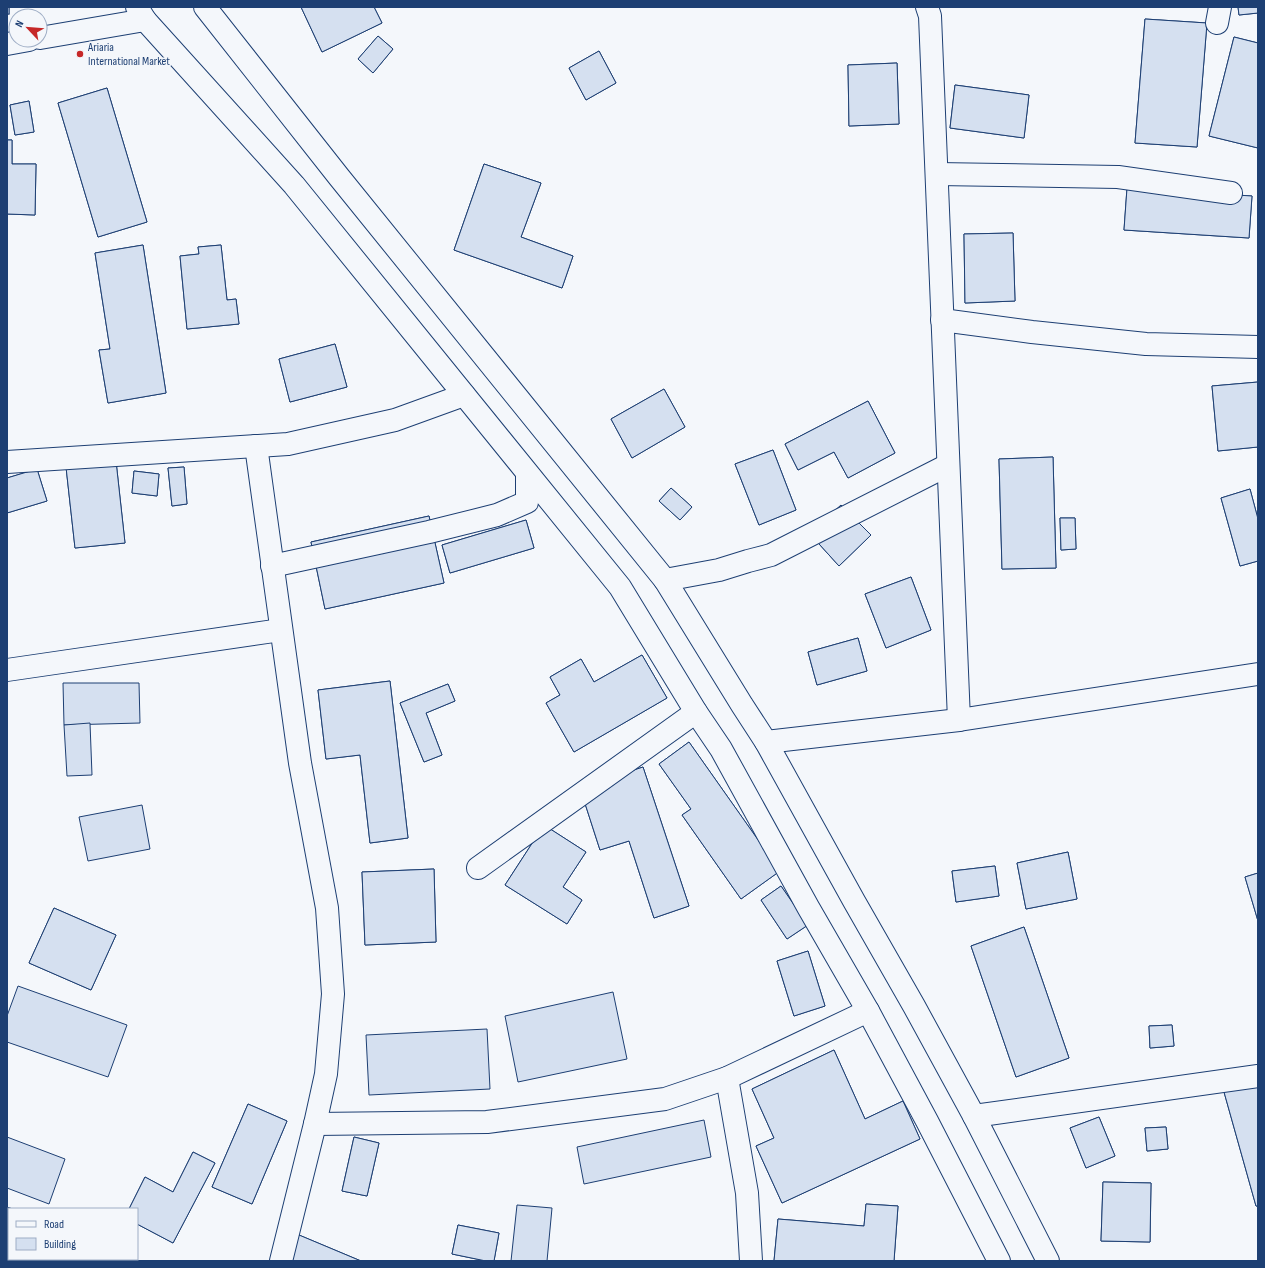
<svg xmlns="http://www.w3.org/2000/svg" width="1265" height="1268" viewBox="0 0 1265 1268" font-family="'Sofia Sans Condensed',sans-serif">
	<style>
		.building { fill: #d5e0f0; stroke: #1d3f73 }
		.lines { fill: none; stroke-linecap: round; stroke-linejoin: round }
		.minor-casing { stroke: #1d3f73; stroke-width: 24 }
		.secondary-casing { stroke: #1d3f73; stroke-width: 24 }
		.minor { stroke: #f4f7fb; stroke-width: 22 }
		.secondary { stroke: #f4f7fb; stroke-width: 22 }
		.poi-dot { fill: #c62828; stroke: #f4f7fb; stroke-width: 1.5 }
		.labels { text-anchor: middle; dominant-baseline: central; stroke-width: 3; stroke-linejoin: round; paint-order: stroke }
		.poi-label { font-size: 12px; fill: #1d3f73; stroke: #f4f7fb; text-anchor: start }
	</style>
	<rect width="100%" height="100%" fill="#f4f7fb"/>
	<!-- building -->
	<g class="building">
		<rect x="7" y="7" width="2" height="7"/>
		<rect x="7" y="7" width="2" height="7"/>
		<path d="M 301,7 L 374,7 L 382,23 L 322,52 Z"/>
		<path d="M 301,7 L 374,7 L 382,23 L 322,52 Z"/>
		<path d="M 1238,7 L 1258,7 L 1258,13 L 1239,15 Z"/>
		<path d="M 1238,7 L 1258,7 L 1258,13 L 1239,15 Z"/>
		<path d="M 1145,19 L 1207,23 L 1197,147 L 1135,143 Z"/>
		<path d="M 1145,19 L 1207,23 L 1197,147 L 1135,143 Z"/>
		<path d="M 378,36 L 393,49 L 373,73 L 358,59 Z"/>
		<path d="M 378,36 L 393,49 L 373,73 L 358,59 Z"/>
		<path d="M 1234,37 L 1258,43 L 1258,148 L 1209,136 Z"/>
		<path d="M 1234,37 L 1258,43 L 1258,148 L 1209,136 Z"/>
		<path d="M 599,51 L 616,83 L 586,100 L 569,68 Z"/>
		<path d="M 599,51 L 616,83 L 586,100 L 569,68 Z"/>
		<path d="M 897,63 L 899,124 L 849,126 L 848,65 Z"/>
		<path d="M 897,63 L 899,124 L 849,126 L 848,65 Z"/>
		<path d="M 955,85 L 1029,95 L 1024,138 L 950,128 Z"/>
		<path d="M 955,85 L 1029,95 L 1024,138 L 950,128 Z"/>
		<path d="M 107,88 L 147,222 L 98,237 L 58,103 Z"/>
		<path d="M 107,88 L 147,222 L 98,237 L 58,103 Z"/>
		<path d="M 29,101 L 34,132 L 15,135 L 10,105 Z"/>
		<path d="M 29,101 L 34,132 L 15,135 L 10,105 Z"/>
		<path d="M 7,140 L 12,140 L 12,164 L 36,164 L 35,215 L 7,214 Z"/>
		<path d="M 7,140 L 12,140 L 12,164 L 36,164 L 35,215 L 7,214 Z"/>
		<path d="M 484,164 L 541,183 L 521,237 L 573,256 L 562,288 L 454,250 Z"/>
		<path d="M 484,164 L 541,183 L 521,237 L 573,256 L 562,288 L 454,250 Z"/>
		<path d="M 1127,188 L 1252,196 L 1249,238 L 1124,230 Z"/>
		<path d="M 1127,188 L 1252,196 L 1249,238 L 1124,230 Z"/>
		<path d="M 1013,233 L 1015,301 L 965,303 L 964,234 Z"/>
		<path d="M 1013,233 L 1015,301 L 965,303 L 964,234 Z"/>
		<path d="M 143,245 L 166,393 L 108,403 L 99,350 L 110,349 L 95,253 Z"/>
		<path d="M 143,245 L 166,393 L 108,403 L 99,350 L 110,349 L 95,253 Z"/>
		<path d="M 221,245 L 227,300 L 236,299 L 239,324 L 187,329 L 180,256 L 199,254 L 198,247 Z"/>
		<path d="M 221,245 L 227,300 L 236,299 L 239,324 L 187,329 L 180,256 L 199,254 L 198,247 Z"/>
		<path d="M 335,344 L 347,387 L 290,402 L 279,359 Z"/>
		<path d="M 335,344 L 347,387 L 290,402 L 279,359 Z"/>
		<path d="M 1258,382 L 1258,447 L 1218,451 L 1212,386 Z"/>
		<path d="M 1258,382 L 1258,447 L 1218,451 L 1212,386 Z"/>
		<path d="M 664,389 L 685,427 L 632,458 L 611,419 Z"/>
		<path d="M 664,389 L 685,427 L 632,458 L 611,419 Z"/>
		<path d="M 868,401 L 895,453 L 848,478 L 834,452 L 798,470 L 785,444 Z"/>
		<path d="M 868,401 L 895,453 L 848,478 L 834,452 L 798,470 L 785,444 Z"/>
		<path d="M 773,450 L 796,510 L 759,525 L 735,464 Z"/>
		<path d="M 773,450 L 796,510 L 759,525 L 735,464 Z"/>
		<path d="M 1053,457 L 1056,568 L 1002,569 L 999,459 Z"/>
		<path d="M 1053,457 L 1056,568 L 1002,569 L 999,459 Z"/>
		<path d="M 116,461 L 125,543 L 75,548 L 66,467 Z"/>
		<path d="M 116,461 L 125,543 L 75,548 L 66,467 Z"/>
		<path d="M 184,467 L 187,504 L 172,506 L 168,468 Z"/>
		<path d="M 184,467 L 187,504 L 172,506 L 168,468 Z"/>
		<path d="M 37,469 L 47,501 L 7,513 L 7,478 Z"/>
		<path d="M 37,469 L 47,501 L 7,513 L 7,478 Z"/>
		<path d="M 134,471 L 159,474 L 157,496 L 132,493 Z"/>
		<path d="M 134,471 L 159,474 L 157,496 L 132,493 Z"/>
		<path d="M 671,488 L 692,507 L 680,520 L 659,501 Z"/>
		<path d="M 671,488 L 692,507 L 680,520 L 659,501 Z"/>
		<path d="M 1250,489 L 1258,519 L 1258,561 L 1240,566 L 1221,498 Z"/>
		<path d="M 1250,489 L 1258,519 L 1258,561 L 1240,566 L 1221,498 Z"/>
		<path d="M 841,505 L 871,535 L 839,566 L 810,534 Z"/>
		<path d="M 841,505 L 871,535 L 839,566 L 810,534 Z"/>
		<path d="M 429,516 L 444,583 L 325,609 L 311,542 Z"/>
		<path d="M 429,516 L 444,583 L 325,609 L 311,542 Z"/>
		<path d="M 1060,518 L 1075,518 L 1076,549 L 1061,550 Z"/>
		<path d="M 1060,518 L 1075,518 L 1076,549 L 1061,550 Z"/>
		<path d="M 526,520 L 534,548 L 450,573 L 442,545 Z"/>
		<path d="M 526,520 L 534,548 L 450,573 L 442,545 Z"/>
		<path d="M 911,577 L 931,630 L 886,648 L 865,594 Z"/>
		<path d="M 911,577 L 931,630 L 886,648 L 865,594 Z"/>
		<path d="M 858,638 L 867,671 L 817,685 L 808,652 Z"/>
		<path d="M 858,638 L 867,671 L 817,685 L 808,652 Z"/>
		<path d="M 642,655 L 667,698 L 574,752 L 546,703 L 560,695 L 550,677 L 581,659 L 594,682 Z"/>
		<path d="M 642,655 L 667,698 L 574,752 L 546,703 L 560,695 L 550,677 L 581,659 L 594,682 Z"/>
		<path d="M 390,681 L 408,838 L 370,843 L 360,755 L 326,759 L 318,690 Z"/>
		<path d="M 390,681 L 408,838 L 370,843 L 360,755 L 326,759 L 318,690 Z"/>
		<path d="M 63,683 L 139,683 L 140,723 L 64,725 Z"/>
		<path d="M 448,684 L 455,701 L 426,713 L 442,755 L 424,762 L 400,703 Z"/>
		<path d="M 448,684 L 455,701 L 426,713 L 442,755 L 424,762 L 400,703 Z"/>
		<path d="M 90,723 L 92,775 L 67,776 L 64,725 Z"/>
		<path d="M 689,742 L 780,871 L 741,899 L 682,815 L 691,809 L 659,764 Z"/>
		<path d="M 689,742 L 780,871 L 741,899 L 682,815 L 691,809 L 659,764 Z"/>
		<path d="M 643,767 L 689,906 L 654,918 L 629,841 L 600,850 L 580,788 Z"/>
		<path d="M 643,767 L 689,906 L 654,918 L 629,841 L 600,850 L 580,788 Z"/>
		<path d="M 142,805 L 150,849 L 88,861 L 79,817 Z"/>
		<path d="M 544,825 L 586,852 L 563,887 L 582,900 L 567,924 L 505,885 Z"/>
		<path d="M 544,825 L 586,852 L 563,887 L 582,900 L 567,924 L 505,885 Z"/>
		<path d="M 1068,852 L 1077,899 L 1026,909 L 1017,863 Z"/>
		<path d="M 1068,852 L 1077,899 L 1026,909 L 1017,863 Z"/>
		<path d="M 995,866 L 999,896 L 956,902 L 952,871 Z"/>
		<path d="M 995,866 L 999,896 L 956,902 L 952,871 Z"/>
		<path d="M 434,869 L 436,942 L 365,945 L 362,872 Z"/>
		<path d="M 434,869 L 436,942 L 365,945 L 362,872 Z"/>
		<path d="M 1258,873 L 1258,921 L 1245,877 Z"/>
		<path d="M 1258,873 L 1258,921 L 1245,877 Z"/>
		<path d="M 781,886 L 808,925 L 787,939 L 761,900 Z"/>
		<path d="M 781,886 L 808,925 L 787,939 L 761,900 Z"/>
		<path d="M 54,908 L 116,935 L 91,990 L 29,963 Z"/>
		<path d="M 54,908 L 116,935 L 91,990 L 29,963 Z"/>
		<path d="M 1024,927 L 1069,1058 L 1016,1077 L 971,946 Z"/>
		<path d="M 1024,927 L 1069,1058 L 1016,1077 L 971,946 Z"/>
		<path d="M 808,951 L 825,1006 L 794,1016 L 777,961 Z"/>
		<path d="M 808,951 L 825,1006 L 794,1016 L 777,961 Z"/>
		<path d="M 18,986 L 127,1025 L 108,1077 L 7,1042 L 7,1016 Z"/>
		<path d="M 613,992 L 627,1059 L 518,1082 L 505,1016 Z"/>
		<path d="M 1172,1025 L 1174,1046 L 1150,1048 L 1149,1026 Z"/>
		<path d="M 1172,1025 L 1174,1046 L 1150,1048 L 1149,1026 Z"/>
		<path d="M 487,1029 L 490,1089 L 369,1095 L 366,1035 Z"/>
		<path d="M 834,1050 L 865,1119 L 903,1101 L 920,1139 L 782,1203 L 756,1146 L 774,1138 L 752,1089 Z"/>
		<path d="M 834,1050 L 865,1119 L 903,1101 L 920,1139 L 782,1203 L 756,1146 L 774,1138 L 752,1089 Z"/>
		<path d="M 1258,1081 L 1258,1206 L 1256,1206 L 1224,1092 Z"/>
		<path d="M 1258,1081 L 1258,1206 L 1256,1206 L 1224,1092 Z"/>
		<path d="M 248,1104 L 287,1121 L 252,1204 L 212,1187 Z"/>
		<path d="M 248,1104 L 287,1121 L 252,1204 L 212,1187 Z"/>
		<path d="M 1099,1117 L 1115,1156 L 1086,1168 L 1070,1128 Z"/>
		<path d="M 1099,1117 L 1115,1156 L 1086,1168 L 1070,1128 Z"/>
		<path d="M 704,1120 L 711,1157 L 584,1184 L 577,1147 Z"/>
		<path d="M 1166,1127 L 1168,1149 L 1147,1151 L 1145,1128 Z"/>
		<path d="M 1166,1127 L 1168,1149 L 1147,1151 L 1145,1128 Z"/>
		<path d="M 7,1137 L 65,1159 L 49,1204 L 7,1188 Z"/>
		<path d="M 354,1137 L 379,1143 L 367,1196 L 342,1191 Z"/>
		<path d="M 354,1137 L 379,1143 L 367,1196 L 342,1191 Z"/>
		<path d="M 193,1152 L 215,1163 L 173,1243 L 137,1224 L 137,1209 L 129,1209 L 145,1177 L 173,1192 Z"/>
		<path d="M 193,1152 L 215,1163 L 173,1243 L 137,1224 L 137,1209 L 129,1209 L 145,1177 L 173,1192 Z"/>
		<path d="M 1103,1182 L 1151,1183 L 1150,1242 L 1101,1241 Z"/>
		<path d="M 1103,1182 L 1151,1183 L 1150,1242 L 1101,1241 Z"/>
		<path d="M 866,1204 L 898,1206 L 894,1261 L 774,1261 L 778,1219 L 864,1226 Z"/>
		<path d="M 866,1204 L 898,1206 L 894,1261 L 774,1261 L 778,1219 L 864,1226 Z"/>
		<path d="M 517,1205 L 552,1208 L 547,1261 L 511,1261 Z"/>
		<path d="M 7,1207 L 13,1209 L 9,1209 L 9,1259 L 22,1259 L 22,1261 L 7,1261 Z"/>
		<path d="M 458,1225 L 499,1233 L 494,1261 L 486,1261 L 452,1254 Z"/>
		<path d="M 458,1225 L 499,1233 L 494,1261 L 486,1261 L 452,1254 Z"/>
		<path d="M 299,1235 L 361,1261 L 288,1261 Z"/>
		<path d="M 299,1235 L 361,1261 L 288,1261 Z"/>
	</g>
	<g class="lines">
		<!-- minor casing -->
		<g class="minor-casing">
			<g id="minor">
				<path d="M 927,7 L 930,16 L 959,720"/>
				<path d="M 1217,23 L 1220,7"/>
				<path d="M 40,38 L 145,20"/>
				<path d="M 7,44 L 29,40"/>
				<path d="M 937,174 L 1118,177 L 1231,193"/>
				<path d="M 942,320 L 1032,332 L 1146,344 L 1258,347"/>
				<path d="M 256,446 L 300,763 L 327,908 L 333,994 L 326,1074 L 315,1124 L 281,1261"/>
				<path d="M 7,462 L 288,444 L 395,420 L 464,395"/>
				<path d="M 272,566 L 429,532 L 497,515 L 527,502 L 527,474"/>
				<path d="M 665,580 L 719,570 L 748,561 L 771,555 L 948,465"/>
				<path d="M 7,670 L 281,630"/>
				<path d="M 766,742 L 959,720 L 1258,674"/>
				<path d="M 478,868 L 696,712"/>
				<path d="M 727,1078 L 747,1193 L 751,1261"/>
				<path d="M 974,1116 L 1258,1076"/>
				<path d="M 315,1124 L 487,1122 L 665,1099 L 727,1078 L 868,1011"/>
			</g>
		</g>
		<!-- secondary casing -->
		<g class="secondary-casing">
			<g id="secondary">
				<path d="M 137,7 L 145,20 L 294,185 L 620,587 L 696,712 L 721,749 L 808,907 L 868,1011 L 927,1121 L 999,1261"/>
				<path d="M 205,7 L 339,177 L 665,580 L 742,705 L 766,742 L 854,901 L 914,1006 L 974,1116 L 1048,1261"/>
			</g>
		</g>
		<!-- minor -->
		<use href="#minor" class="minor"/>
		<!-- secondary -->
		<use href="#secondary" class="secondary"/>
	</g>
	<!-- markers -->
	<circle class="poi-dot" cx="80" cy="54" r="4"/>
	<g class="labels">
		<!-- poi labels -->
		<g class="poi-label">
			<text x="88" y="47">Ariaria<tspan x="88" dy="14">International Market</tspan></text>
		</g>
	</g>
	<!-- border -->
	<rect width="1265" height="1268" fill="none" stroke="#1d3f73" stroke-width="16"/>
	<!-- legend -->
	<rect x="8" y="1208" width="130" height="52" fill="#f4f7fb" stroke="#9eadc5"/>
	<rect x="16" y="1221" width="20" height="6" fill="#f4f7fb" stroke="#9eadc5"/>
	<text x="44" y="1228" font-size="12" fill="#1d3f73">Road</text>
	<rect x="16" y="1238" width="20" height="12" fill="#d5e0f0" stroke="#9eadc5"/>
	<text x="44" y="1248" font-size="12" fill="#1d3f73">Building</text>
	<!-- north arrow -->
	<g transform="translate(28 28) rotate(296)"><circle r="19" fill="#f4f7fb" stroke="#9eadc5"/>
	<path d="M0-3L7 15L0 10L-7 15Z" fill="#c62828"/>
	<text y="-6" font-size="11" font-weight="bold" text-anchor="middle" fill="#1d3f73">N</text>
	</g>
</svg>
